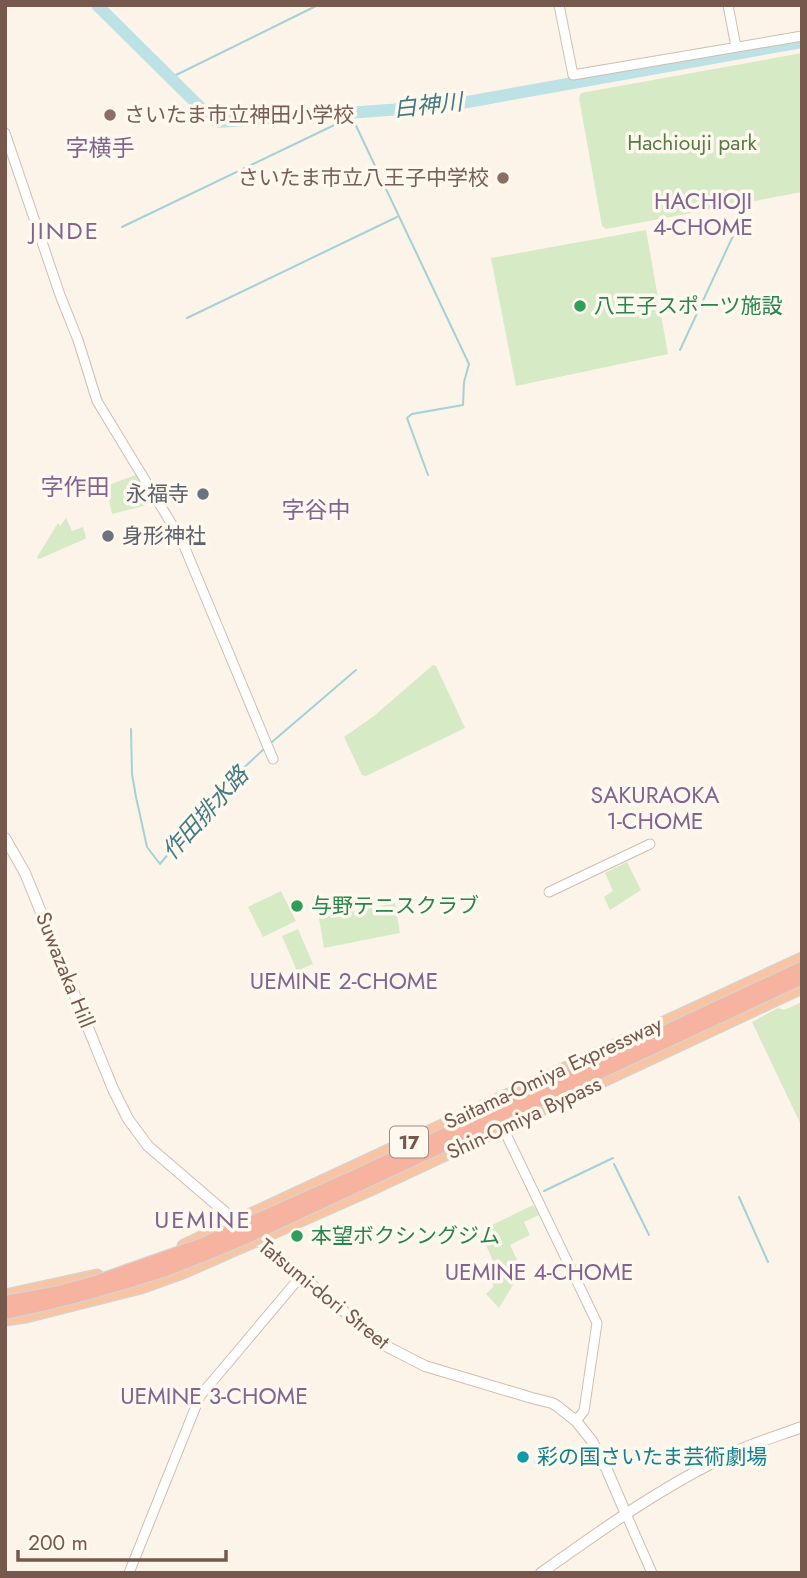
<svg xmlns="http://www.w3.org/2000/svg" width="807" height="1578" viewBox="0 0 807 1578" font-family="Jost,'Noto Sans JP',sans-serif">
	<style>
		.green { fill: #d6eac6 }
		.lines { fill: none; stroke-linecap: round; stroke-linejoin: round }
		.stream { stroke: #a2d2d8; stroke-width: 2 }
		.river { stroke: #bce2e6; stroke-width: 12 }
		.tertiary-casing { stroke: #d0bdb0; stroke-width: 11 }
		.secondary-casing { stroke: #d3bdae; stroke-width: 12 }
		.trunk-casing { stroke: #d9d1cd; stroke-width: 15 }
		.tertiary { stroke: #fff; stroke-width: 9 }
		.secondary { stroke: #fff; stroke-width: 10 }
		.trunk { stroke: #f8c4a1; stroke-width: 12 }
		.motorway-bridge-casing { stroke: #d9d1cd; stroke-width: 15; stroke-linecap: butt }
		.motorway-bridge { stroke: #f5b3a0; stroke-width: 12 }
		.education-dot { fill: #8d6e63; stroke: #fff8ee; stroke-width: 2.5 }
		.leisure-dot { fill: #2e9e5b; stroke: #fff8ee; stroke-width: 2.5 }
		.worship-dot { fill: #6b7280; stroke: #fff8ee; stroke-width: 2.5 }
		.culture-dot { fill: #0f9aa8; stroke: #fff8ee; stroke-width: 2.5 }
		.labels { text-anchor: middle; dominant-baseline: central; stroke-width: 7; stroke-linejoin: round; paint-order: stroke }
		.shield { fill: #fff8ee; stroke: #9f897d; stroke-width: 2 }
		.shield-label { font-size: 19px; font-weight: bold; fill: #76594c }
		.education-label { font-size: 21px; fill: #785e54; stroke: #fff8ee; text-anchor: start }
		.park-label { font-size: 21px; fill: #567c43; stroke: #fff8ee }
		.leisure-label { font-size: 21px; fill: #27864d; stroke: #fff8ee; text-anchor: start }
		.worship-label { font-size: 21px; fill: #5b616d; stroke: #fff8ee; text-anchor: end }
		.street-label { font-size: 21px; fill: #76594c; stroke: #fff8ee }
		.culture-label { font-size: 21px; fill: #0d838f; stroke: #fff8ee; text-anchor: start }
		.water-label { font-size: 23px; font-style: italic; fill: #437b83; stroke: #fff8ee }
		.neighbourhood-label { font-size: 23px; fill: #816492; stroke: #fff8ee }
		.quarter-label { font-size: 24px; letter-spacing: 2px; fill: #816492; stroke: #fff8ee }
	</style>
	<rect width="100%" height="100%" fill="#fcf4e8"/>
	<!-- green -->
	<g class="green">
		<path d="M 802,53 L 802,192 L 606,229 L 602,226 L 579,98 L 581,93 Z"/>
		<path d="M 646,230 L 668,354 L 516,386 L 491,258 Z"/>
		<path d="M 138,474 L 155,503 L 112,514 L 106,486 Z"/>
		<path d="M 66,518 L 72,531 L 83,527 L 86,537 L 85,539 L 39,559 L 37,557 L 58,523 L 60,526 Z"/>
		<path d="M 433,665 L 436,666 L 465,728 L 366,776 L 362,775 L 344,737 L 374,716 Z"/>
		<path d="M 627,862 L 641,890 L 610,910 L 604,897 L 613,891 L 605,873 Z"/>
		<path d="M 281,891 L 296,921 L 263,937 L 248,907 Z"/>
		<path d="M 395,903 L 400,933 L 324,948 L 319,918 Z"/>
		<path d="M 298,929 L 313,964 L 297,971 L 282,936 Z"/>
		<path d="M 802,1002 L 802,1127 L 752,1022 L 778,1008 L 784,1010 Z"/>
		<path d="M 533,1205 L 539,1215 L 524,1222 L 530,1235 L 510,1245 L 522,1270 L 499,1308 L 486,1294 L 494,1286 L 486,1276 L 482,1278 L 478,1272 L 494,1263 L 481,1234 L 486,1232 L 486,1228 Z"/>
	</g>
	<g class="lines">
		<!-- stream -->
		<g class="stream">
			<path d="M 170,78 L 318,5"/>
			<path d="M 350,113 L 469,364 L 464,382 L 463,405 L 412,414 L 407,418 L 428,475"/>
			<path d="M 122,227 L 351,117"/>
			<path d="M 187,318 L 397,217"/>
			<path d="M 680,350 L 746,208"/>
			<path d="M 131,729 L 132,774 L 136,797 L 147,847 L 160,864 L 221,789 L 265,748"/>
			<path d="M 272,742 L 356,670"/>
			<path d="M 614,1164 L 649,1235"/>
			<path d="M 544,1191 L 613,1158"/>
			<path d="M 739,1197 L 768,1262"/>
		</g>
		<!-- river -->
		<path class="river" d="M 97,5 L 209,116 L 218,122 L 445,106 L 802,42"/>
		<!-- tertiary casing -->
		<g class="tertiary-casing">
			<g id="tertiary">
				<path d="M 559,5 L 573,75 L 802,36"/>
				<path d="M 728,5 L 736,47"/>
				<path d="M 5,133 L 60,295 L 78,340 L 97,401 L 182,541 L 273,759"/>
				<path d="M 549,892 L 650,844"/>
				<path d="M 503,1128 L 597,1323 L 584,1411 L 576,1421"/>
				<path d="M 626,1514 L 652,1573"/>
				<path d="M 129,1573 L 200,1396 L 301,1276"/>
			</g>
		</g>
		<!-- secondary casing -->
		<g class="secondary-casing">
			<g id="secondary">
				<path d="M 5,838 L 25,873 L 113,1089 L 128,1119 L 148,1146 L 240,1225"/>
				<path d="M 254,1237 L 386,1346 L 425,1366 L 532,1398 L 552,1403 L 557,1406 L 576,1421 L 592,1441 L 607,1470 L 626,1514"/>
				<path d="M 541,1573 C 604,1528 667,1483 737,1451 C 757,1442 780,1435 802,1427"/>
			</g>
		</g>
		<!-- trunk casing -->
		<g class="trunk-casing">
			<g id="trunk">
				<path d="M 184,1246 L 802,959"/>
				<path d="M 5,1296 L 97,1276"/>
				<path d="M 5,1319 L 26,1316 L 141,1287 L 183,1272 L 373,1188 L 802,987"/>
			</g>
		</g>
		<!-- tertiary -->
		<use href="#tertiary" class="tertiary"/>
		<!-- secondary -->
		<use href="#secondary" class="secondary"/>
		<!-- trunk -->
		<use href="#trunk" class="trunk"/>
		<!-- motorway-bridge casing -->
		<g class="motorway-bridge-casing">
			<g id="motorway-bridge">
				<path d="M 5,1302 L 56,1293 L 96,1282 L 201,1245 L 351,1178 L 802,968"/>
				<path d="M 5,1313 C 58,1302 110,1288 162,1271 C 190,1261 219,1249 247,1237 L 802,978"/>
			</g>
		</g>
		<!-- motorway-bridge -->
		<use href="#motorway-bridge" class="motorway-bridge"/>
	</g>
	<!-- markers -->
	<g class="education-dot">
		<circle cx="110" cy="115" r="7"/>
		<circle cx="503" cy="178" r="7"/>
	</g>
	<g class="leisure-dot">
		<circle cx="580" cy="306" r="7"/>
		<circle cx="297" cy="906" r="7"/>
		<circle cx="297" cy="1236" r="7"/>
	</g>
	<g class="worship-dot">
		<circle cx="203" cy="494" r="7"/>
		<circle cx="108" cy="536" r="7"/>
	</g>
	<circle class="culture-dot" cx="523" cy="1457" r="7"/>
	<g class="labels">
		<!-- shield labels -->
		<rect class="shield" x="390" y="1126.5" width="38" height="31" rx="5"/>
		<g class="shield-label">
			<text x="409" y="1142">17</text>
		</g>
		<!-- education labels -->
		<g class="education-label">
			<text x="124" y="115">さいたま市立神田小学校</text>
			<text x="489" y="178" text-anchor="end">さいたま市立八王子中学校</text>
		</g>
		<!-- park labels -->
		<g class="park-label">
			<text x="692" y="143">Hachiouji park</text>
		</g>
		<!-- leisure labels -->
		<g class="leisure-label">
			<text x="594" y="306">八王子スポーツ施設</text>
			<text x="311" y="906">与野テニスクラブ</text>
			<text x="311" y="1236">本望ボクシングジム</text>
		</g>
		<!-- worship labels -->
		<g class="worship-label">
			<text x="189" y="494">永福寺</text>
			<text x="122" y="536" text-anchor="start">身形神社</text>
		</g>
		<!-- street labels -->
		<g class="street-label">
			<text transform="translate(65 970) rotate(68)">Suwazaka Hill</text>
			<text transform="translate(553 1073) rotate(-25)">Saitama-Omiya Expressway</text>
			<text transform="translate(524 1118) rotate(-25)">Shin-Omiya Bypass</text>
			<text transform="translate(324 1294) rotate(39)">Tatsumi-dori Street</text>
		</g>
		<!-- culture labels -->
		<g class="culture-label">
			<text x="537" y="1457">彩の国さいたま芸術劇場</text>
		</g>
		<!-- water labels -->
		<g class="water-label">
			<text transform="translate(428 105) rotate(-6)">白神川</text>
			<text transform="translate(205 813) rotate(-48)">作田排水路</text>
		</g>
		<!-- neighbourhood labels -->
		<g class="neighbourhood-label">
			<text x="100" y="148">字横手</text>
			<text x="703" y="201">HACHIOJI<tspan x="703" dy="26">4-CHOME</tspan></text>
			<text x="75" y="487">字作田</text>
			<text x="316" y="510">字谷中</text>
			<text x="655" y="795">SAKURAOKA<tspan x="655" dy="26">1-CHOME</tspan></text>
			<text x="344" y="981">UEMINE 2-CHOME</text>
			<text x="539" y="1272">UEMINE 4-CHOME</text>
			<text x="214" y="1396">UEMINE 3-CHOME</text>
		</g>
		<!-- quarter labels -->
		<g class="quarter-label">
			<text x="65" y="230">JINDE</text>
			<text x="203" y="1219">UEMINE</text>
		</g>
	</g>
	<!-- border -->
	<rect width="807" height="1578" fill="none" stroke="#76594c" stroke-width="14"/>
	<!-- scale -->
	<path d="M18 1550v10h208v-10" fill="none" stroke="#76594c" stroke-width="3.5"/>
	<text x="28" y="1550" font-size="21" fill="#76594c" stroke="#fff8ee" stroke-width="5" paint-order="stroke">200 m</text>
</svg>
